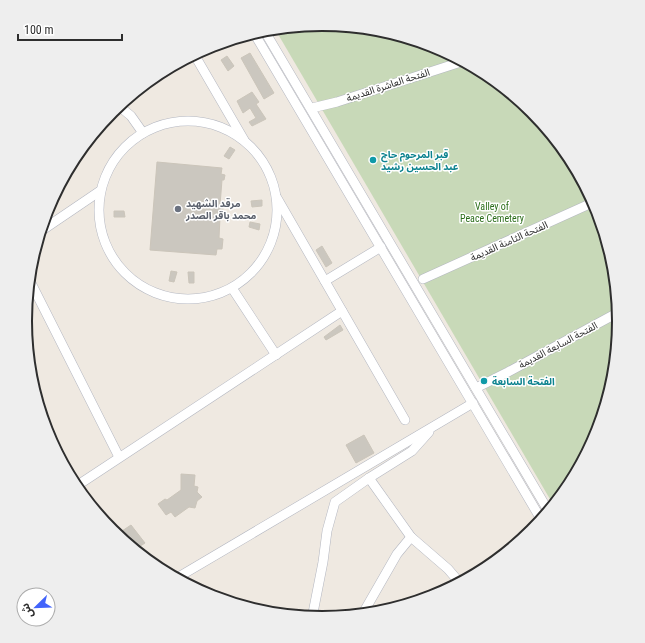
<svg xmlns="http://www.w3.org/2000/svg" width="645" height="643" viewBox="0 0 645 643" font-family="'Roboto Condensed','Noto Sans Arabic',sans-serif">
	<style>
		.cemetery { fill: #c8d9b8 }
		.building { fill: #cbc7bf; stroke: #cbc5ba }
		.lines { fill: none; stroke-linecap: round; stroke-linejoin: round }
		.minor-casing { stroke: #b4b7c1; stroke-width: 10 }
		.minor { stroke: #fff; stroke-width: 9 }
		.culture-dot { fill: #0f9aa8; stroke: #fff; stroke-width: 1.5 }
		.worship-dot { fill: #6b7280; stroke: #fff; stroke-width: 1.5 }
		.labels { text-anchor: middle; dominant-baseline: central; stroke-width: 3; stroke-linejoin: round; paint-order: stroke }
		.street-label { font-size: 10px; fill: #2e2e2e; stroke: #fff }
		.culture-label { font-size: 10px; font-weight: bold; fill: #0d838f; stroke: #fff; text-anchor: start }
		.worship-label { font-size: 10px; font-weight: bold; fill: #5b616d; stroke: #fff; text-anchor: start }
		.park-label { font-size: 10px; fill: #2c6e1b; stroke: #fff }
		.rim { fill: none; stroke: #2e2e2e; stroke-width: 2 }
	</style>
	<rect width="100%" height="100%" fill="#efe9e1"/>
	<!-- cemetery -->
	<path class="cemetery" d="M 323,24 L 381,30 L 437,47 L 488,74 L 533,111 L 570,156 L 597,208 L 614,264 L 620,322 L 614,380 L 597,436 L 570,487 L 554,506 L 275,29 Z"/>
	<!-- building -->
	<g class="building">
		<path d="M 250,53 L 274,93 L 264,99 L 241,58 Z"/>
		<path d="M 227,56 L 234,66 L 228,71 L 221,60 Z"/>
		<path d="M 252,92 L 259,102 L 256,104 L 266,119 L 252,126 L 249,122 L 256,118 L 250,108 L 243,113 L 237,101 Z"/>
		<path d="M 230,147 L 235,150 L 229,159 L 224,156 Z"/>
		<path d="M 157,162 L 222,168 L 221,174 L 225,175 L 224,180 L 222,180 L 220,205 L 223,206 L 222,217 L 220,217 L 219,238 L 223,239 L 222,249 L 217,249 L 216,255 L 150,250 Z"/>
		<path d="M 262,200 L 262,206 L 252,207 L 251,201 Z"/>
		<path d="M 114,211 L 124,211 L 125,217 L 114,217 Z"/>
		<path d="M 250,222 L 260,224 L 259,230 L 249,227 Z"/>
		<path d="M 322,246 L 332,263 L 326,267 L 316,250 Z"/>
		<path d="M 171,271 L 177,272 L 174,282 L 169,281 Z"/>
		<path d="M 188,272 L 194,272 L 194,283 L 189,283 Z"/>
		<path d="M 340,325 L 343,330 L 326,340 L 324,337 Z"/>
		<path d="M 364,435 L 374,453 L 356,463 L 346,445 Z"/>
		<path d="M 181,474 L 195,475 L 194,486 L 198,487 L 197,492 L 202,497 L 197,501 L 195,508 L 189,507 L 175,517 L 171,512 L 166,515 L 158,504 L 165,499 L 167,500 L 181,490 Z"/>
		<path d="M 131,525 L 145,543 L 134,550 L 116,535 Z"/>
	</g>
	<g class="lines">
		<!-- minor casing -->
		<g class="minor-casing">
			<g id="minor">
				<path d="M 264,30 L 549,512"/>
				<path d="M 254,33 L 542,521"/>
				<path d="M 194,54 L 244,140"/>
				<path d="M 119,106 L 131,116 L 143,133"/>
				<path d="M 312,108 L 337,102 L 464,61"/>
				<circle cx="188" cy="210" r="89"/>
				<path d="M 277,198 L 405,420"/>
				<path d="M 41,231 L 100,191"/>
				<path d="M 29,279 L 119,457"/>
				<path d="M 423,279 L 594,202"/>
				<path d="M 325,281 L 381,247"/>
				<path d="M 232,288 L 276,355"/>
				<path d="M 476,388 L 508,372 L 619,312"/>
				<path d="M 369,478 L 411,537 L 448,569 L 460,583"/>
				<path d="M 75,487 L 342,311"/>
				<path d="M 175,579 L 473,403"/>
				<path d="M 362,615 L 397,554 L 411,537"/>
				<path d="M 312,618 L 323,562 L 327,531 L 335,502 L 369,478 L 412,451 L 429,432"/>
			</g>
		</g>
		<!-- minor -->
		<use href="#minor" class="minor"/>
	</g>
	<!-- markers -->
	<g class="culture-dot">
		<circle cx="373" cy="160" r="4"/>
		<circle cx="484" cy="381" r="4"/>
	</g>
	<circle class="worship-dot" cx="178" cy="209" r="4"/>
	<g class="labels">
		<!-- street labels -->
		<g class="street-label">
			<text transform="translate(388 85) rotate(-18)">الفتحة العاشرة القديمة</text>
			<text transform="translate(509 241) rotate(-24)">الفتحة الثامنة القديمة</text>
			<text transform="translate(558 345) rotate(-28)">الفتحة السابعة القديمة</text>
		</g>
		<!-- culture labels -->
		<g class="culture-label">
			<text x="381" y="154">قبر المرحوم حاج<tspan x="381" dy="12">عبد الحسين رشيد</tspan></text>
			<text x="492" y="381">الفتحة السابعة</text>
		</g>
		<!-- worship labels -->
		<g class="worship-label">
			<text x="186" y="203">مرقد الشهيد<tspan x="186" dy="12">محمد باقر الصدر</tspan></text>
		</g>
		<!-- park labels -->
		<g class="park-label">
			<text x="492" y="206">Valley of<tspan x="492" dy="12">Peace Cemetery</tspan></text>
		</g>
	</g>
	<!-- crop -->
	<path d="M0 0H645V643H0ZM32 321a290 290 0 1 1 580 0a290 290 0 1 1-580 0Z" fill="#eee" fill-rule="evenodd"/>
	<path class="rim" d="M32 321a290 290 0 1 1 580 0a290 290 0 1 1-580 0Z"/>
	<!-- north arrow -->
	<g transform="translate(36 607) rotate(247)"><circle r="19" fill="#ffffff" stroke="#ababab"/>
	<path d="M0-3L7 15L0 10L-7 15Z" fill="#4264fb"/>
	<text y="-6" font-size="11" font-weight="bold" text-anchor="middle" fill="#2e2e2e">ش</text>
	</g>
	<!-- scale -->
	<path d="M18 34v6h104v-6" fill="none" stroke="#2e2e2e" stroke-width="2"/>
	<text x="24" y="34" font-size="12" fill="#2e2e2e" stroke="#ffffff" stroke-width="3" paint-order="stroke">100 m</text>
</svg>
